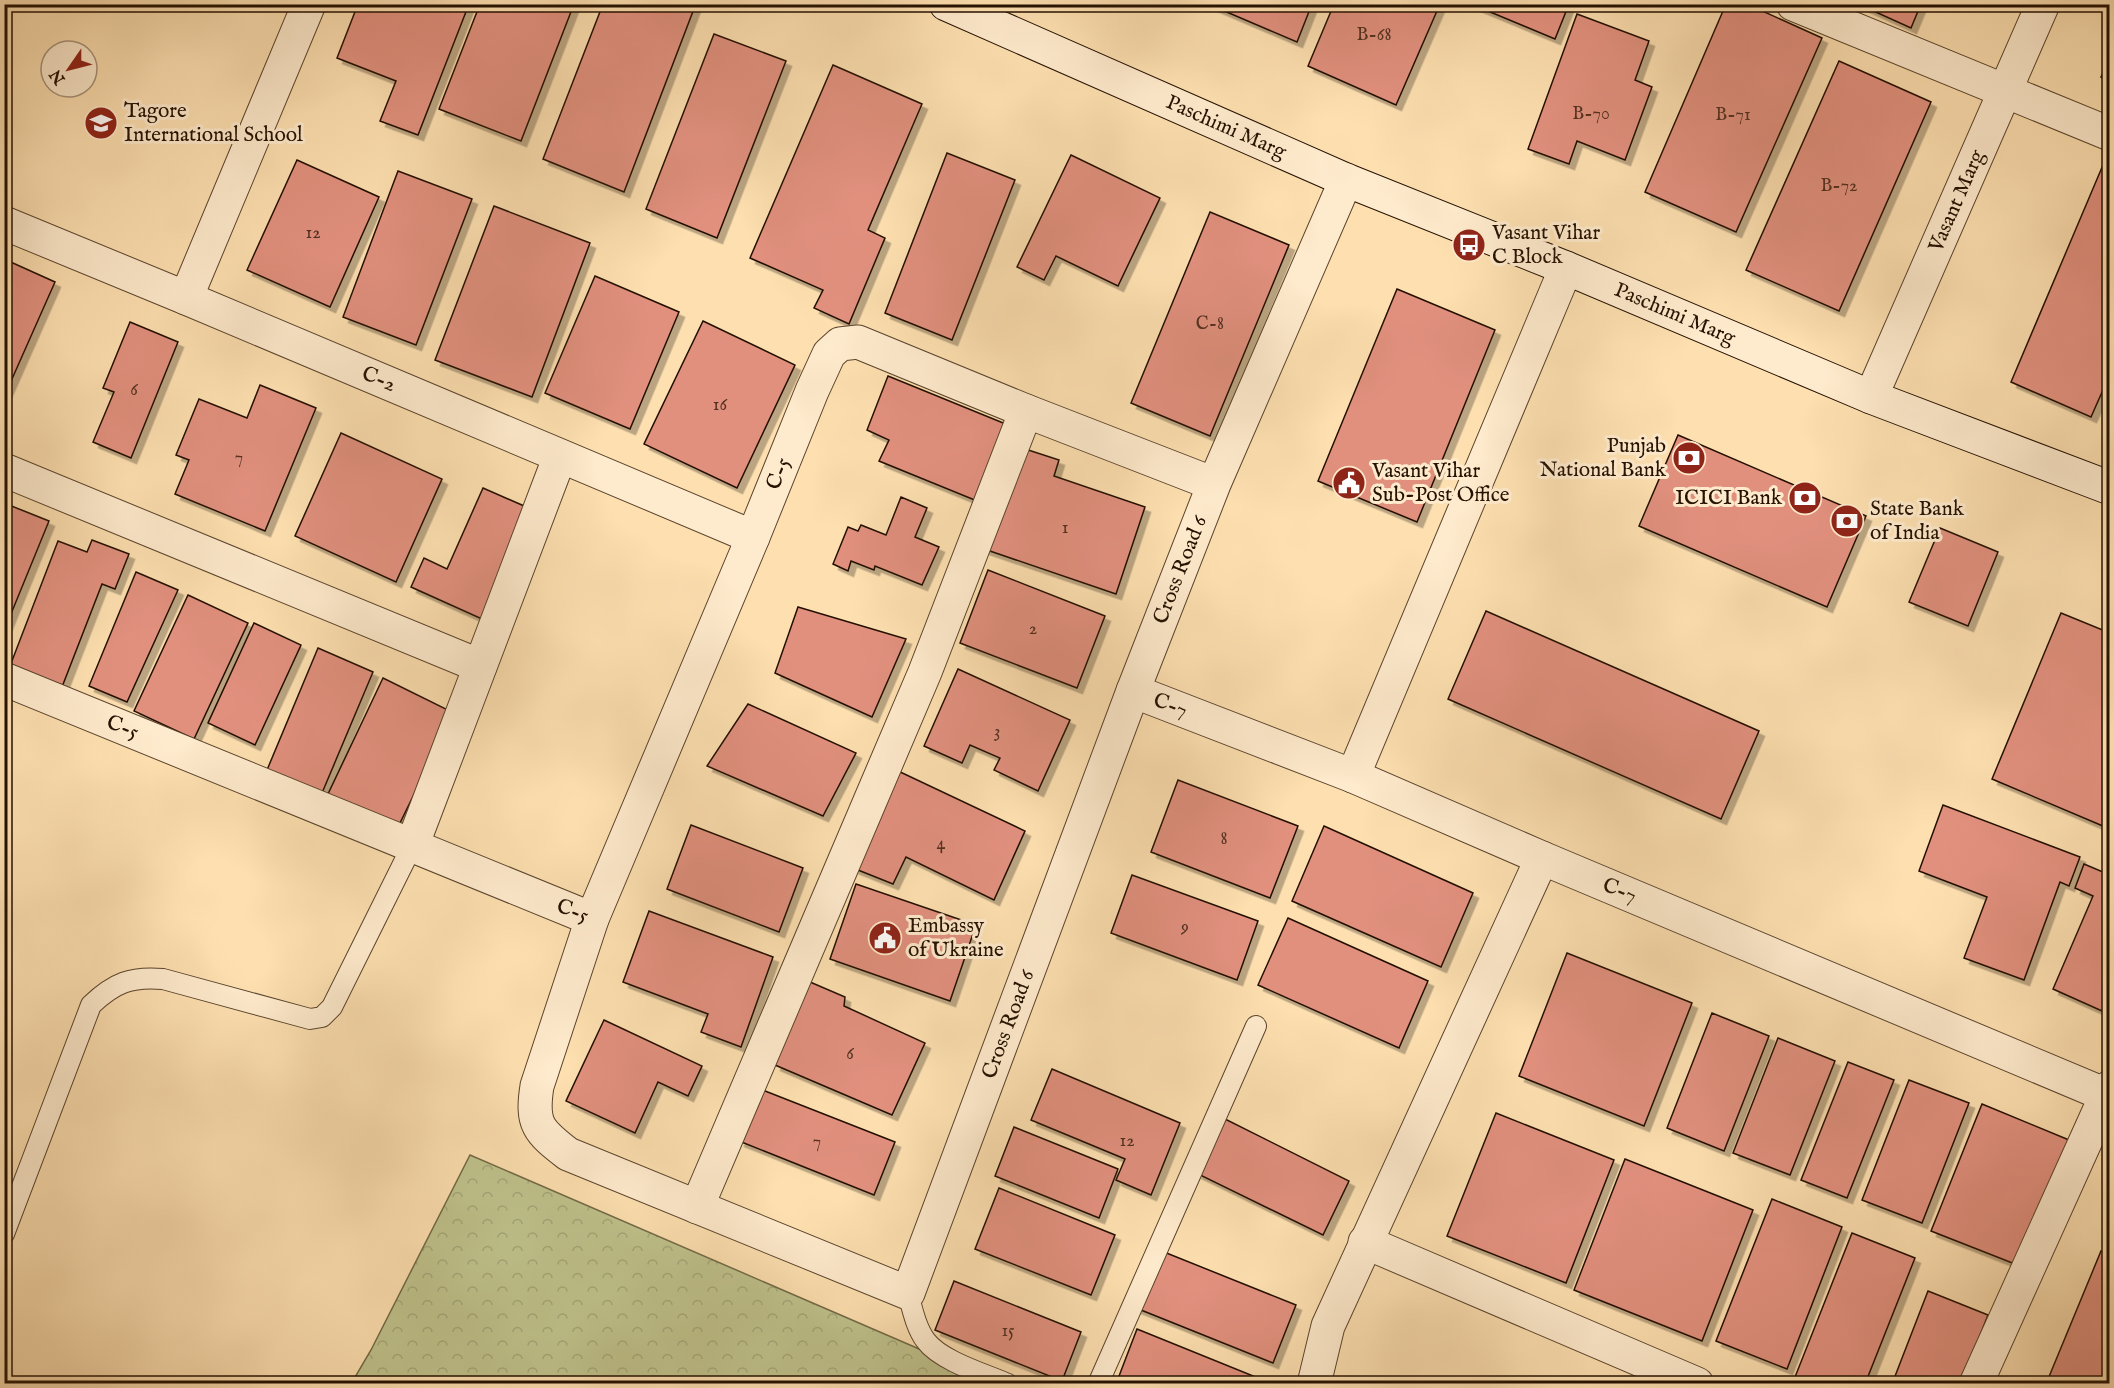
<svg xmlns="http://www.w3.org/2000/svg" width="2114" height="1388" viewBox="0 0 2114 1388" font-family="'IM FELL English',serif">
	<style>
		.park { fill: url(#park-crowns); stroke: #726a46; stroke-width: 1.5 }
		.building { fill: #e1907e; stroke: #241100; stroke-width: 1.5; filter: url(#shadow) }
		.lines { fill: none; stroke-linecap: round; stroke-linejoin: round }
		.service-casing { stroke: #5a442c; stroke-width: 22 }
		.minor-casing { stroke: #5a442c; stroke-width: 35 }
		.secondary-casing { stroke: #241100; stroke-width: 35 }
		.service { stroke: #feeacc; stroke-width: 20 }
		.minor { stroke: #feeacc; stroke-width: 33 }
		.secondary { stroke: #feeacc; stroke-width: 33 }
		.labels { text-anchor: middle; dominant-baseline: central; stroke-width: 6; stroke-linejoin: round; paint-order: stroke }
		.number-label { font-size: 18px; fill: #533120 }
		.poi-label { font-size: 21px; fill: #241100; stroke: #feeacc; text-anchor: start }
		.street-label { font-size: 21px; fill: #241100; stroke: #feeacc }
	</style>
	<defs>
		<pattern id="park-crowns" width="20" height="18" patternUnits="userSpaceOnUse" patternTransform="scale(1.5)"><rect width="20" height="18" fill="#bfc28c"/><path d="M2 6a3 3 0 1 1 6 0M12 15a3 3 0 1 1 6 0" fill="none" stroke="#a4a677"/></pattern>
		<filter id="shadow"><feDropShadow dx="5.5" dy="5.5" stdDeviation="0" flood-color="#0004"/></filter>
	</defs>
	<rect width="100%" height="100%" fill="#fddfb0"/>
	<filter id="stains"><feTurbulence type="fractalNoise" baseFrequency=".00333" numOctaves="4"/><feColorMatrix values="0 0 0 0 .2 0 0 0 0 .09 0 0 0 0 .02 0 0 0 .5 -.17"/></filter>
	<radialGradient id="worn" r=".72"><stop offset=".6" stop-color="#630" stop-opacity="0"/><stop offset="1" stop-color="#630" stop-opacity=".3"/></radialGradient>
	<!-- park -->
	<path class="park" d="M 470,1155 L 998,1383 L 351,1384 L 371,1350 Z"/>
	<!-- building -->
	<g class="building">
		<path d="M 358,4 L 469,4 L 418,135 L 380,121 L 396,81 L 337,58 Z"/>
		<path d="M 480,4 L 574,4 L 521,141 L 439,109 Z"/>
		<path d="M 603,4 L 691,4 L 695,6 L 624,192 L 543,159 Z"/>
		<path d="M 1208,4 L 1312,4 L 1297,42 Z"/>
		<path d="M 1334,4 L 1440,4 L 1396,105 L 1308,66 Z"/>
		<path d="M 1471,4 L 1569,4 L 1555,39 Z"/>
		<path d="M 1726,4 L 1747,4 L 1822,38 L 1736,232 L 1645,192 Z"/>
		<path d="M 1858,4 L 1921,4 L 1911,28 Z"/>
		<path d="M 1577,14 L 1649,41 L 1635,80 L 1652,87 L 1625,160 L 1577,141 L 1569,164 L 1528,149 Z"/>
		<path d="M 714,34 L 786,61 L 717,238 L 646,209 Z"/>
		<path d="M 2110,57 L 2110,81 L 2101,77 Z"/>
		<path d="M 1839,61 L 1931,102 L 1839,311 L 1746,270 Z"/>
		<path d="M 833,65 L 922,104 L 868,230 L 885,238 L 849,324 L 814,308 L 823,290 L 750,258 Z"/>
		<path d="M 947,153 L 1015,180 L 952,340 L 885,313 Z"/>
		<path d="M 1071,155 L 1160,198 L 1118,286 L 1056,256 L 1044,280 L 1017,267 Z"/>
		<path d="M 297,160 L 379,197 L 330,307 L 247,270 Z"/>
		<path d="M 2103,165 L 2110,168 L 2110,374 L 2091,417 L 2011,382 Z"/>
		<path d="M 398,171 L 472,199 L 416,345 L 343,317 Z"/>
		<path d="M 494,206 L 590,243 L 532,397 L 435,360 Z"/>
		<path d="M 1210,212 L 1289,245 L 1210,436 L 1131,403 Z"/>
		<path d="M 4,259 L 55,282 L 4,397 Z"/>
		<path d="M 595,276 L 679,312 L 630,429 L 545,393 Z"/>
		<path d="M 1397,289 L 1495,330 L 1417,522 L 1318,481 Z"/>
		<path d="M 703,321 L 795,365 L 737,488 L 644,444 Z"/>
		<path d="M 130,322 L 178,342 L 131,458 L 93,442 L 114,392 L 103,388 Z"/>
		<path d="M 888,376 L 1013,427 L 982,503 L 879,461 L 889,440 L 867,430 Z"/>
		<path d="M 260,385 L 316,408 L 265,531 L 175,494 L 189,460 L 176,455 L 199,399 L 247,418 Z"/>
		<path d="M 341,433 L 442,479 L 396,582 L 295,536 Z"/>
		<path d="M 1678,435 L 1866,516 L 1827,607 L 1639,526 Z"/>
		<path d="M 1019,447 L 1059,460 L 1054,476 L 1145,507 L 1116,594 L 984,549 Z"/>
		<path d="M 483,488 L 531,509 L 482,619 L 411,587 L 424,558 L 447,569 Z"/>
		<path d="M 901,497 L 927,508 L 915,537 L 939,547 L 922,585 L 875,566 L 874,570 L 851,561 L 848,571 L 833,564 L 848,527 L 858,531 L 861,525 L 886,535 Z"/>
		<path d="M 4,503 L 49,521 L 4,631 Z"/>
		<path d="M 1940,528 L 1998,552 L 1968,626 L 1909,602 Z"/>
		<path d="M 92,540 L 129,554 L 115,589 L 102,584 L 62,687 L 10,666 L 58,541 L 87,552 Z"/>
		<path d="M 988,570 L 1105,616 L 1077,688 L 960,643 Z"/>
		<path d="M 136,572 L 178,590 L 127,702 L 89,686 Z"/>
		<path d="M 188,595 L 248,623 L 194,739 L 134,711 Z"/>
		<path d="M 798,607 L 906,639 L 872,717 L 775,673 Z"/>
		<path d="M 1486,611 L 1759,731 L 1721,819 L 1448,699 Z"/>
		<path d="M 2061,613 L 2110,633 L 2110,829 L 1992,779 Z"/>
		<path d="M 254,623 L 301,645 L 255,745 L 208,723 Z"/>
		<path d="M 318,648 L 373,672 L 322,793 L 267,770 Z"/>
		<path d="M 958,669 L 1070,720 L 1038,791 L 994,770 L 1000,758 L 970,745 L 962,763 L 924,746 Z"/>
		<path d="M 383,678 L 454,713 L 397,829 L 328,794 Z"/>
		<path d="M 748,704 L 856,753 L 823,816 L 707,766 Z"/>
		<path d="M 896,770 L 1025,831 L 994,900 L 906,857 L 893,884 L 853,868 Z"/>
		<path d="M 1178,780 L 1298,826 L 1270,898 L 1151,852 Z"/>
		<path d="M 1943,805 L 2080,857 L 2069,886 L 2060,882 L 2024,980 L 1964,958 L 1987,897 L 1919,871 Z"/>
		<path d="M 691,825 L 803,868 L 779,932 L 667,889 Z"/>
		<path d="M 1324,826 L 1473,893 L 1441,967 L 1292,901 Z"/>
		<path d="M 2084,864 L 2110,875 L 2110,994 L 2102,1011 L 2053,989 L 2093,896 L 2075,888 Z"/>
		<path d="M 1132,875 L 1258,921 L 1237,980 L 1111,933 Z"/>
		<path d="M 856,884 L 976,925 L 950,1001 L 830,959 Z"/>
		<path d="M 649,911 L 773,957 L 741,1047 L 701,1032 L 708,1014 L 623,982 Z"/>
		<path d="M 1288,918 L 1428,981 L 1399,1048 L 1258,985 Z"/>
		<path d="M 1567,953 L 1692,1003 L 1644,1126 L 1519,1076 Z"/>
		<path d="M 810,982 L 845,997 L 844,1006 L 925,1043 L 892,1115 L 775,1065 Z"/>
		<path d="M 1712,1013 L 1769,1036 L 1724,1151 L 1667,1128 Z"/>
		<path d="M 604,1020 L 702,1066 L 688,1096 L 658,1082 L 635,1133 L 566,1101 Z"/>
		<path d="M 1778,1038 L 1835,1061 L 1790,1175 L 1733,1153 Z"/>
		<path d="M 1848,1062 L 1894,1080 L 1847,1198 L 1801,1180 Z"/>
		<path d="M 1052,1069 L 1180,1123 L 1151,1195 L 1116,1180 L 1125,1159 L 1031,1120 Z"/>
		<path d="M 1909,1080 L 1969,1103 L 1922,1223 L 1862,1200 Z"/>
		<path d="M 760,1089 L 895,1142 L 874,1195 L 739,1141 Z"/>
		<path d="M 1982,1104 L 2069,1140 L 2020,1266 L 1931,1231 Z"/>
		<path d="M 1496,1113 L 1614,1160 L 1566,1283 L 1447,1236 Z"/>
		<path d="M 1223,1118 L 1349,1181 L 1323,1235 L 1196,1173 Z"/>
		<path d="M 1014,1127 L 1118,1169 L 1099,1218 L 995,1176 Z"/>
		<path d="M 1625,1159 L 1753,1210 L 1702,1341 L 1574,1290 Z"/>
		<path d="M 999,1188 L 1115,1235 L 1091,1295 L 975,1249 Z"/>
		<path d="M 1772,1199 L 1842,1227 L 1787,1369 L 1716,1341 Z"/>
		<path d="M 1852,1233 L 1915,1258 L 1865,1384 L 1810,1384 L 1795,1377 Z"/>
		<path d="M 1159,1250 L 1296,1305 L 1273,1363 L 1136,1308 Z"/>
		<path d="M 2101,1251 L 2110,1254 L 2110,1384 L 2046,1384 Z"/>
		<path d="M 954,1281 L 1081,1332 L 1062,1381 L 935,1330 Z"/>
		<path d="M 1928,1291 L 1988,1315 L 1961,1384 L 1892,1384 Z"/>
		<path d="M 1137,1329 L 1258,1378 L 1256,1384 L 1116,1384 Z"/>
	</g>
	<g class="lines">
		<!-- service casing -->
		<g class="service-casing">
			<g id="service">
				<path d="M 4,1234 L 91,1005 C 114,983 131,976 163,979 L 310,1019 L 322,1017 L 332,1007 L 412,846"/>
				<path d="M 908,1293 C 912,1308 916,1328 926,1341 C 941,1361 985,1374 1008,1384"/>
				<path d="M 1098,1384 L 1256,1026"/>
			</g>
		</g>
		<!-- minor casing -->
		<g class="minor-casing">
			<g id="minor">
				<path d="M 1793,4 L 2110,134"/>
				<path id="s1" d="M 4,223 L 186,298 L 753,537"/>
				<path d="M 186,298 L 309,4"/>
				<path id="s2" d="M 1871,397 L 2043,4"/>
				<path d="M 4,470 L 480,666"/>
				<path id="s3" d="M 1214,484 L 1026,411 L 858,342 L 840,344 L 829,354 L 812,391 L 753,537 L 592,919 L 537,1086 C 531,1124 538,1131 568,1154 L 908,1293 L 1133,691 L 1214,484 L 1346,180"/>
				<path id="s4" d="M 4,679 L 592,919"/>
				<path id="s5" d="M 1133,691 L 1353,776 L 1542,858 L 2106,1095"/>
				<path d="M 1353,776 L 1566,268"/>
				<path d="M 412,846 L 560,456"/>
				<path d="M 697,1207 L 925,672 L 1026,411"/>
				<path d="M 1365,1242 L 1697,1384"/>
				<path d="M 1314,1384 L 1328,1326 L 1542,858"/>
				<path d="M 1976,1384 L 2110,1087"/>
			</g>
		</g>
		<!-- secondary casing -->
		<g class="secondary-casing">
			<g id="secondary">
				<path id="s6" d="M 946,4 L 1346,180 L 1566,268 L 1871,397 L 2110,488"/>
			</g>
		</g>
		<!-- service -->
		<use href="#service" class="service"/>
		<!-- minor -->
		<use href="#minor" class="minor"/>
		<!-- secondary -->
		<use href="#secondary" class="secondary"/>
	</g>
	<!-- icons -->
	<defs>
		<g id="school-disc" transform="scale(1.725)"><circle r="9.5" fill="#8f2418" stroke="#feeacc"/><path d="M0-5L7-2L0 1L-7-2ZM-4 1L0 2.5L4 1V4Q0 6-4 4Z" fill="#fff"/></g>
		<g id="bus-disc" transform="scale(1.725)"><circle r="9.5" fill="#8f2418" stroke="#feeacc"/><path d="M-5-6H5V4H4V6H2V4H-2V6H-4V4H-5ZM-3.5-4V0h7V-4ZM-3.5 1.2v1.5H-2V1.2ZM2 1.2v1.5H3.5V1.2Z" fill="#fff"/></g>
		<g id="bank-disc" transform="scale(1.725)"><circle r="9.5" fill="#8f2418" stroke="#feeacc"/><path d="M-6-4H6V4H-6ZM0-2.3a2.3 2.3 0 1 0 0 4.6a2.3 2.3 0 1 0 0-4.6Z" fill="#fff"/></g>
		<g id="civic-disc" transform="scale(1.725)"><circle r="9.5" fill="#8f2418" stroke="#feeacc"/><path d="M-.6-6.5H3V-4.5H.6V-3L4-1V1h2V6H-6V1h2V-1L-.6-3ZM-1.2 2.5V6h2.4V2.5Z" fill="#fff"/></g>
	</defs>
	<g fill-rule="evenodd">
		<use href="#school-disc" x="101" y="123"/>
		<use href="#bus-disc" x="1469" y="245"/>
		<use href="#bank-disc" x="1689" y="458"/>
		<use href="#civic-disc" x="1349" y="483"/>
		<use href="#bank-disc" x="1805" y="498"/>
		<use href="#bank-disc" x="1847" y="521"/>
		<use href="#civic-disc" x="885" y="938"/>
	</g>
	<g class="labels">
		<!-- number labels -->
		<g class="number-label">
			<text x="1374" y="35">B-68</text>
			<text x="1591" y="114">B-70</text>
			<text x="1733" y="115">B-71</text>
			<text x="1839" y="186">B-72</text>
			<text x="313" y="233">12</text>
			<text x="1210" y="324">C-8</text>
			<text x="134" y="390">6</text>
			<text x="720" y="405">16</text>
			<text x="239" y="458">7</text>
			<text x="1065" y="528">1</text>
			<text x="1033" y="629">2</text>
			<text x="997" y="732">3</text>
			<text x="1224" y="839">8</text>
			<text x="941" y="844">4</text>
			<text x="1185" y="927">9</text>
			<text x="850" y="1054">6</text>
			<text x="1127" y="1141">12</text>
			<text x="817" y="1142">7</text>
			<text x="1008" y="1331">15</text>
		</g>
		<!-- poi labels -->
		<g class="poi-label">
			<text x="124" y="111">Tagore<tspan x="124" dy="24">International School</tspan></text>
			<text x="1492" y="233">Vasant Vihar<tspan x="1492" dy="24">C Block</tspan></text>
			<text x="1666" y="446" text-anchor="end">Punjab<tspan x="1666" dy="24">National Bank</tspan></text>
			<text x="1372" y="471">Vasant Vihar<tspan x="1372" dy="24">Sub-Post Office</tspan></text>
			<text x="1782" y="498" text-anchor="end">ICICI Bank</text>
			<text x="1870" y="509">State Bank<tspan x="1870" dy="24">of India</tspan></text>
			<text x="908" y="926">Embassy<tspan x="908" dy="24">of Ukraine</tspan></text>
		</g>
		<!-- street labels -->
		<g class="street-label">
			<text stroke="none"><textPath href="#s6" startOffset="306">Paschimi Marg</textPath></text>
			<text stroke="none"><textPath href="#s2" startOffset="214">Vasant Marg</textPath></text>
			<text stroke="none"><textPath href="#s6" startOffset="792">Paschimi Marg</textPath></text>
			<text stroke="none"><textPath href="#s1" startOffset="406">C-2</textPath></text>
			<text transform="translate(779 474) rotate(-68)">C-5</text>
			<text stroke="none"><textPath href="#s3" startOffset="2426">Cross Road 6</textPath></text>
			<text stroke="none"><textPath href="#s5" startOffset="40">C-7</textPath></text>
			<text stroke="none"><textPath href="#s4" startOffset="128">C-5</textPath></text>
			<text stroke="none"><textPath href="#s5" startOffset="526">C-7</textPath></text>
			<text stroke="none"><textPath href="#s4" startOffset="614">C-5</textPath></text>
			<text stroke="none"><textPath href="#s3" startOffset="1940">Cross Road 6</textPath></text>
		</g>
	</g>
	<!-- margin -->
	<rect width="2114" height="1388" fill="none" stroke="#fddfb0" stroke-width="24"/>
	<rect x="6" y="6" width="2102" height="1376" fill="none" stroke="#241100" stroke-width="3"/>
	<rect x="12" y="12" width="2090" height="1364" fill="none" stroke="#241100" stroke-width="1.5"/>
	<!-- north arrow -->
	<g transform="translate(69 69) rotate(235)"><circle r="28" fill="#feeacc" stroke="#a7937a" stroke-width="1.5"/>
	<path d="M0-4.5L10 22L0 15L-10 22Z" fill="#8f2418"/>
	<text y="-9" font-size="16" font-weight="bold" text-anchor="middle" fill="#241100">N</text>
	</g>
	<rect width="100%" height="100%" filter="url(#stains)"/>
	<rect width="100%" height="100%" fill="url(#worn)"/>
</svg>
